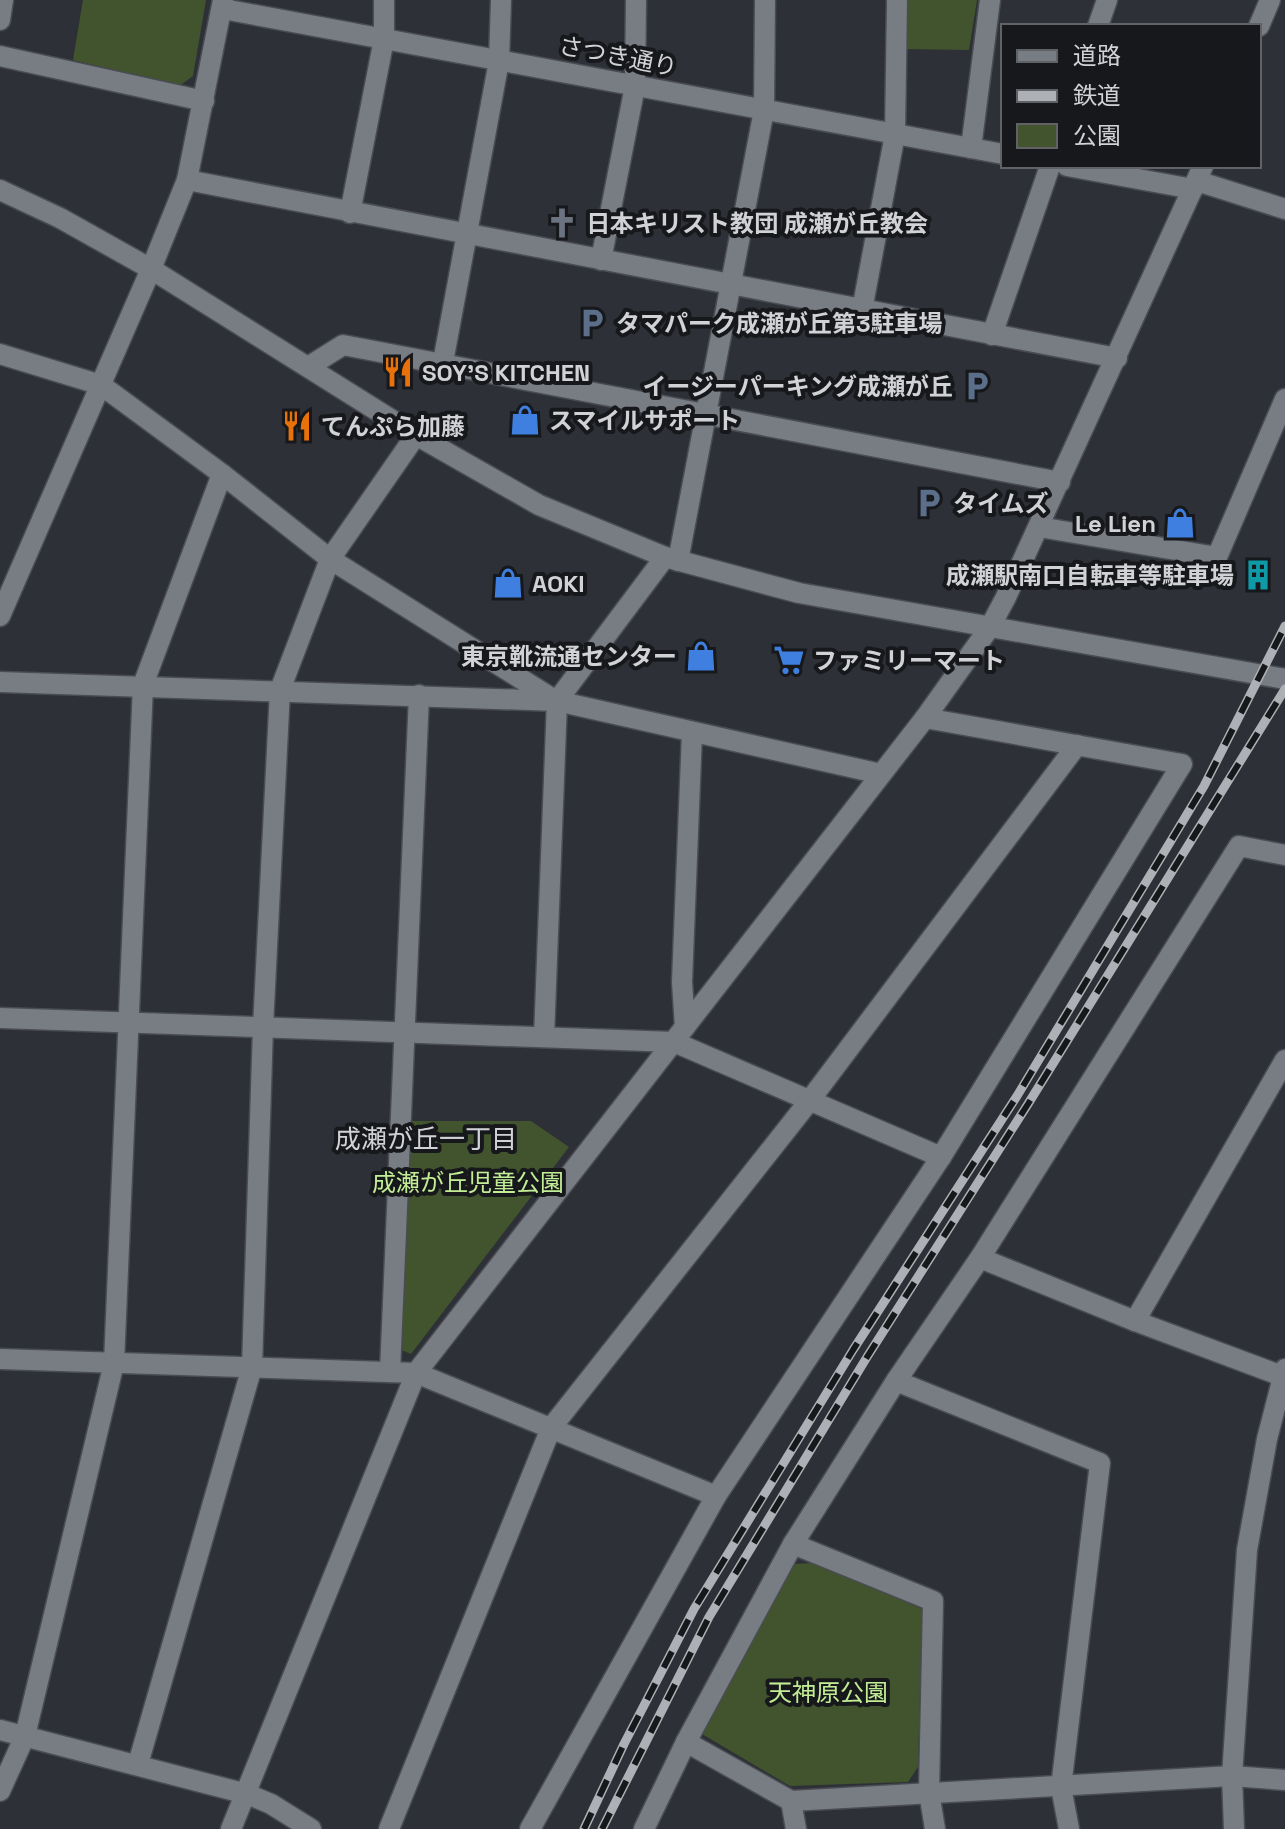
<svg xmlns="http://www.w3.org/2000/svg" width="1285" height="1829" viewBox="0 0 1285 1829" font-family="'Space Grotesk','Noto Sans JP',sans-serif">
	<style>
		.green { fill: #41542d }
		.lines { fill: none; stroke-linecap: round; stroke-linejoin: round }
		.minor-casing { stroke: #494c52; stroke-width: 23 }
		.tertiary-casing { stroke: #494c52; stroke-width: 23 }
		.minor { stroke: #787c83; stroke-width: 20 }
		.tertiary { stroke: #787c83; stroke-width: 20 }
		.rail-casing { stroke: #adb0b4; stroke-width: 9 }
		.rail { stroke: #17181b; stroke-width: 6; stroke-dasharray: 18; stroke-linecap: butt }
		.labels { text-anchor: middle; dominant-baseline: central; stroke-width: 8; stroke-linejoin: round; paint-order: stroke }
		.street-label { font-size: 24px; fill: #d0d2d6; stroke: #17181b }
		.poi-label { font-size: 24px; font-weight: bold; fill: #d0d2d6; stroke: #17181b; text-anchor: start }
		.park-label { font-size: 24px; fill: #c2ed95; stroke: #17181b }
		.neighbourhood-label { font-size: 26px; fill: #d0d2d6; stroke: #17181b }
	</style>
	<rect width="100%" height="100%" fill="#2d3036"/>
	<!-- green -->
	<g class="green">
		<path d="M 83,0 L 206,0 L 193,76 L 179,86 L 73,60 Z"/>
		<path d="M 903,0 L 977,0 L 969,50 L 903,49 Z"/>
		<path d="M 411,1121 L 531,1121 L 569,1147 L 411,1354 L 401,1350 Z"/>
		<path d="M 813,1563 L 922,1609 L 918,1767 L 908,1782 L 790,1786 L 702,1734 L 793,1564 Z"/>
	</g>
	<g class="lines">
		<!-- minor casing -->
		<g class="minor-casing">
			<g id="minor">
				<path d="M 223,9 L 1003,154"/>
				<path d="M 0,20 L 3,0"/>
				<path d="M 1098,26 L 1107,0"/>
				<path d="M 1259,26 L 1270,0"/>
				<path d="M 0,56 L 204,101"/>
				<path d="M 971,148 L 990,0"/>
				<path d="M 1067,166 L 1193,189"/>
				<path d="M 187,180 L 1117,358"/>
				<path d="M 1197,181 L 1285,209"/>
				<path d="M 350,213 L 384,39 L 384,0"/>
				<path d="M 601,260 L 635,86 L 636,0"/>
				<path d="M 862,310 L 895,134 L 897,0"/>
				<path d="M 992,335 L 1050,166"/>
				<path d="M 0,354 L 101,385 L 222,474 L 330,559 L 553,699"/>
				<path d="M 443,362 L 499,61 L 501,0"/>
				<path d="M 308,367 L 343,345 L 1060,482"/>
				<path d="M 678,561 L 764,110 L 765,0"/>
				<path d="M 0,682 L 557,701 L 881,774"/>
				<path d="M 685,1027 L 682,982 L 692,733"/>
				<path d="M 544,1037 L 557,701 L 665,557"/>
				<path d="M 674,1042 L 941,1157"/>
				<path d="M 980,1258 L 1135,1321 L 1282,1376"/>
				<path d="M 1135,1321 L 1285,1060"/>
				<path d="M 0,1359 L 416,1373 L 716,1496"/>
				<path d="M 390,1372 L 419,695"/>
				<path d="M 896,1381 L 1100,1463 L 1061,1787 L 1069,1829"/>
				<path d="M 793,1544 L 933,1601 L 929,1792 L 935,1829"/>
				<path d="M 0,1730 L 247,1794 L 271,1804 L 311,1829"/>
				<path d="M 686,1742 L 791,1801 L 1232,1776 L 1285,1780"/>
				<path d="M 138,1764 L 252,1367 L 263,1027 L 280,690 L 330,559 L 416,435"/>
				<path d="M 0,1791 L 25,1736 L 114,1363 L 143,685 L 222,474"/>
				<path d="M 791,1801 L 796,1829"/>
				<path d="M 231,1829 L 416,1373 L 925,718 L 990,627 L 1006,597 L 1203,166"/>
				<path d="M 389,1829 L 551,1428 L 810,1100 L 1077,745"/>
				<path d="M 530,1829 L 716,1496 L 941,1157 L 1182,764 L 925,718"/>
				<path d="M 644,1829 L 686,1742 L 793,1544 L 896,1381 L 980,1258 L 1239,846 L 1285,855"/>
			</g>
		</g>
		<!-- tertiary casing -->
		<g class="tertiary-casing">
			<g id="tertiary">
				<path d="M 0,190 L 60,218 L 151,269 L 416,435 L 539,505 L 665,557 L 799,593 L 1285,679"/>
				<path d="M 1039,527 L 1217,557 L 1285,399"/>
				<path d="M 0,616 L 151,269 L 187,180 L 223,0"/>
				<path d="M 0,1018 L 674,1042"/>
				<path d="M 1234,1829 L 1232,1776 L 1247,1550 L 1267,1439 L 1285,1369"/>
			</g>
		</g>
		<!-- minor -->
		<use href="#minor" class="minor"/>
		<!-- tertiary -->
		<use href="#tertiary" class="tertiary"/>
		<!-- rail casing -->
		<g class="rail-casing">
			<g id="rail">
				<path d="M 584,1829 L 624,1744 L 694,1609 L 853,1350 L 1017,1096 L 1204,786 L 1285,626"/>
				<path d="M 602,1829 L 709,1617 L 867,1357 L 1028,1104 L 1285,689"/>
			</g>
		</g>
		<!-- rail -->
		<use href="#rail" class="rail"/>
	</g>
	<!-- icons -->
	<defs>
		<g id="church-bare" transform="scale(2.4)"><path d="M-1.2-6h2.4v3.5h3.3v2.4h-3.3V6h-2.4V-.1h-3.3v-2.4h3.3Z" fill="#6b7280" stroke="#17181b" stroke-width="2.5" paint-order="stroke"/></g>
		<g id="parking-bare" transform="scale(2.4)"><path d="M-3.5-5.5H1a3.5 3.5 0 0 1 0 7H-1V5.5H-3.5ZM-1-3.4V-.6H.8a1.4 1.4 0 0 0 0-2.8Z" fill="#5c6f8a" stroke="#17181b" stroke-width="2.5" paint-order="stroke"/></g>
		<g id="restaurant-bare" transform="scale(2.4)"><path d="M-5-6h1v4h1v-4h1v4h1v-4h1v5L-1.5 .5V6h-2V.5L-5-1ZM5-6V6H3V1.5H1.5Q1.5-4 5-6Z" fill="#e8710a" stroke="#17181b" stroke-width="2.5" paint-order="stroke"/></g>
		<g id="shop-bare" transform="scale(2.4)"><path d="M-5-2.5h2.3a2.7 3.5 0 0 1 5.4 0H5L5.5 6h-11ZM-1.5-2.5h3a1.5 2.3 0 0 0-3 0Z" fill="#3f7fe0" stroke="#17181b" stroke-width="2.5" paint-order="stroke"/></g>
		<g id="building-bare" transform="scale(2.4)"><path d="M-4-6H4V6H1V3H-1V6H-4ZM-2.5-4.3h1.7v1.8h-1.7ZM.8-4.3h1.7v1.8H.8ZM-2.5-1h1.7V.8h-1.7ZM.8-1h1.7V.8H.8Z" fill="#0f9aa8" stroke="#17181b" stroke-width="2.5" paint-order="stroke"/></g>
		<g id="supermarket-bare" transform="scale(2.4)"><path d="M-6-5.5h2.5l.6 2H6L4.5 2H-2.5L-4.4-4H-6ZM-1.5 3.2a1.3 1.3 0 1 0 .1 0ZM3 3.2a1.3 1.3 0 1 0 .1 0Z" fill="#3f7fe0" stroke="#17181b" stroke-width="2.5" paint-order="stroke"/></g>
	</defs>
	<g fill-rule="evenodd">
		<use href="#church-bare" x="562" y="223"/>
		<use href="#parking-bare" x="592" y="323"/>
		<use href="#restaurant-bare" x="398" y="372"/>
		<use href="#parking-bare" x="977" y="386"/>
		<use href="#shop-bare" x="525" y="420"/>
		<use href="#restaurant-bare" x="297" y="426"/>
		<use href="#parking-bare" x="929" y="503"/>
		<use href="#shop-bare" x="1180" y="523"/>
		<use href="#building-bare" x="1258" y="575"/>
		<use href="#shop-bare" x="508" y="583"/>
		<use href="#shop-bare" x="701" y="656"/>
		<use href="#supermarket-bare" x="789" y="660"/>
	</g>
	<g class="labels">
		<!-- street labels -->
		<g class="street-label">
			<text transform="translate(618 56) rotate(11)">さつき通り</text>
		</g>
		<!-- poi labels -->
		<g class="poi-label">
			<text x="586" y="223">日本キリスト教団 成瀬が丘教会</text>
			<text x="616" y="323">タマパーク成瀬が丘第3駐車場</text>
			<text x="422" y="372">SOY'S KITCHEN</text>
			<text x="953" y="386" text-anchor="end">イージーパーキング成瀬が丘</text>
			<text x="549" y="420">スマイルサポート</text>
			<text x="321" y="426">てんぷら加藤</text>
			<text x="953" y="503">タイムズ</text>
			<text x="1156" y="523" text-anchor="end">Le Lien</text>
			<text x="1234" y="575" text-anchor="end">成瀬駅南口自転車等駐車場</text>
			<text x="532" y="583">AOKI</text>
			<text x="677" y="656" text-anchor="end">東京靴流通センター</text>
			<text x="813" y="660">ファミリーマート</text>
		</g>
		<!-- park labels -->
		<g class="park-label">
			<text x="468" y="1182">成瀬が丘児童公園</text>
			<text x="828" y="1692">天神原公園</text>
		</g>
		<!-- neighbourhood labels -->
		<g class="neighbourhood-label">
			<text x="426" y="1139">成瀬が丘一丁目</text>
		</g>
	</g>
	<!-- legend -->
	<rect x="1001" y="24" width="260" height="144" fill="#17181b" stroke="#616266" stroke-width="2"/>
	<rect x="1017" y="50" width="40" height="12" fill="#787c83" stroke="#616266" stroke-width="2"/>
	<text x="1073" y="64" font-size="24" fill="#d0d2d6">道路</text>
	<rect x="1017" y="90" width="40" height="12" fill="#adb0b4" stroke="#616266" stroke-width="2"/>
	<text x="1073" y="104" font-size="24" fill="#d0d2d6">鉄道</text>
	<rect x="1017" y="124" width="40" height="24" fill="#41542d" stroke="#616266" stroke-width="2"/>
	<text x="1073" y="144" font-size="24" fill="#d0d2d6">公園</text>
</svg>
